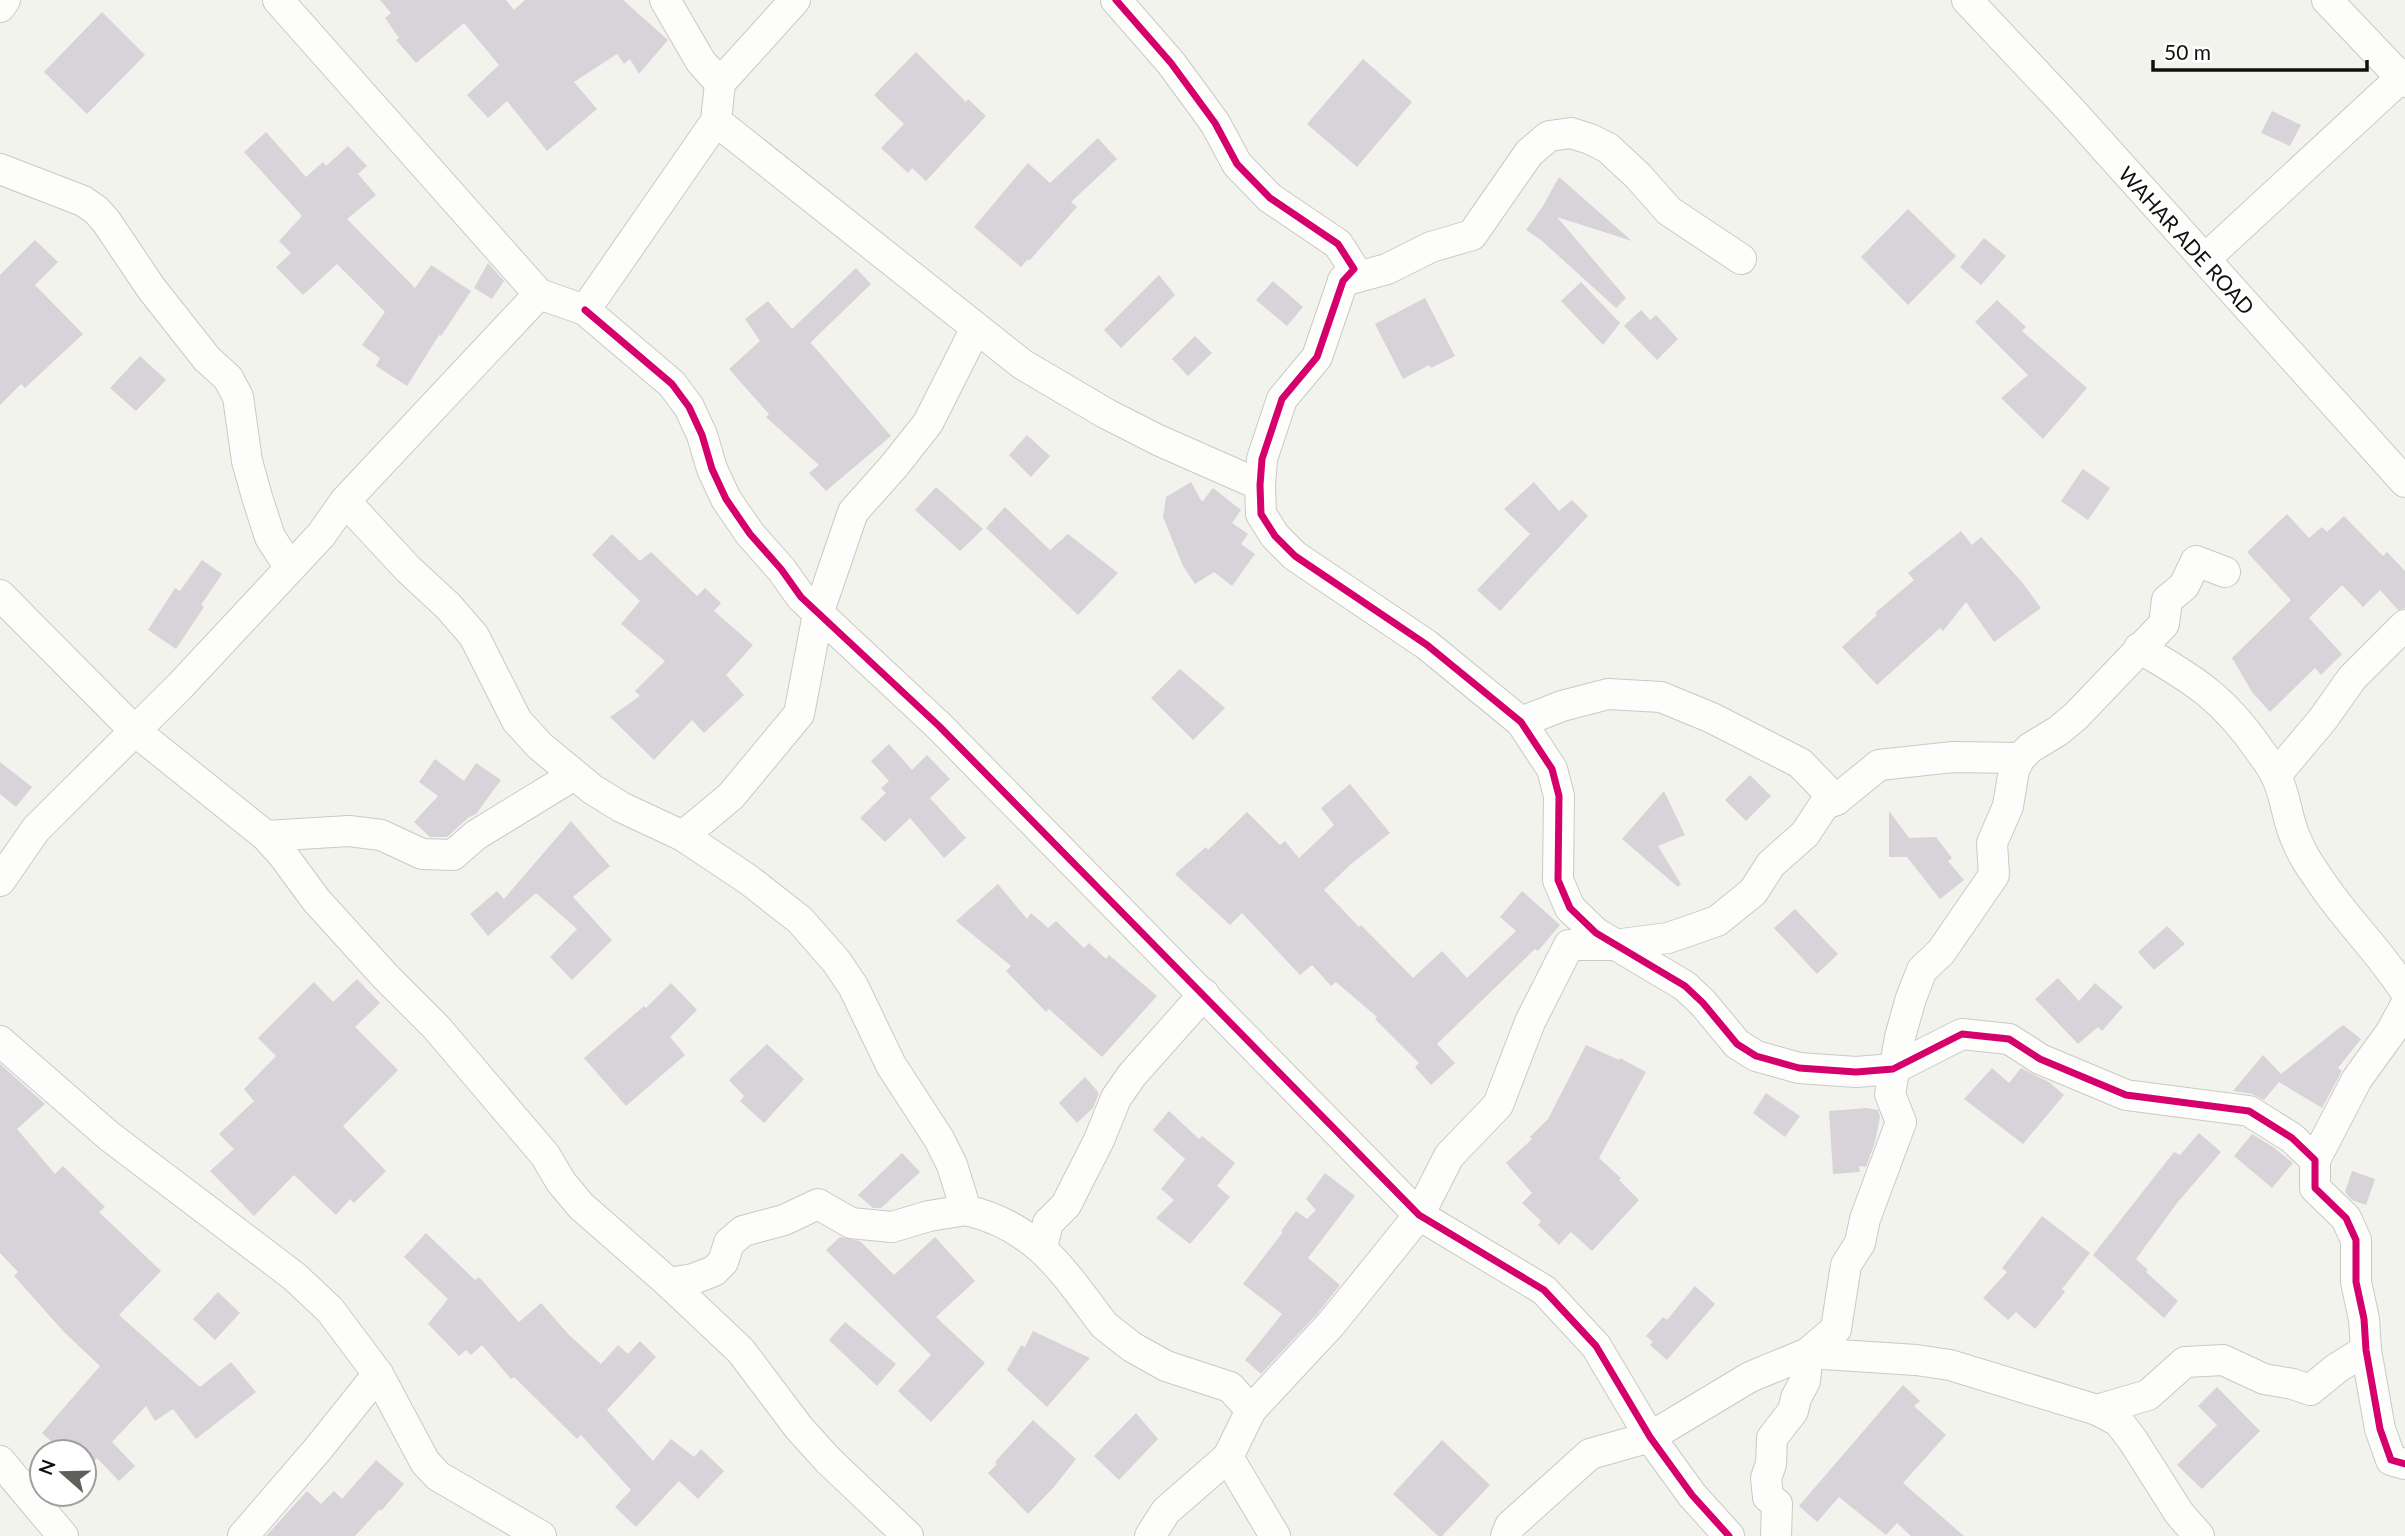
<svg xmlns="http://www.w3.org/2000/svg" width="2405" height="1536" viewBox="0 0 2405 1536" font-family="Lato,sans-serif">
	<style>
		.building { fill: #d8d3d8 }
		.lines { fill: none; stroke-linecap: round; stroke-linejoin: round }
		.minor-casing { stroke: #c9cac5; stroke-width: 32 }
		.minor { stroke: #fdfdfc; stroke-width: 30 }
		.cycleway-casing { stroke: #fff; stroke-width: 11 }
		.cycleway { stroke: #d6006c; stroke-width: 7 }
		.labels { text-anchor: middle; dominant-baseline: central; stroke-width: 5; stroke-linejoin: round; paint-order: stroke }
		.street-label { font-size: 21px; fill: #10100d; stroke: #fff }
	</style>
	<rect width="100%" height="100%" fill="#f2f3ed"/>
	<!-- building -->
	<g class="building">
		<path d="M 380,0 L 506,0 L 514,10 L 525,0 L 623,0 L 668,40 L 639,74 L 630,59 L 624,64 L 617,54 L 574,82 L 597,109 L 547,151 L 507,101 L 488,118 L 467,95 L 499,65 L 464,23 L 416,63 L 396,40 L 399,38 L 385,18 L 391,13 Z"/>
		<path d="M 102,12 L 145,55 L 87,114 L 44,72 Z"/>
		<path d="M 916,52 L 966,102 L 968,99 L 986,116 L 926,181 L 912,168 L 908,173 L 881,148 L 904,124 L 874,95 Z"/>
		<path d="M 1363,59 L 1412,102 L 1357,167 L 1307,124 Z"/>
		<path d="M 2272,111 L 2301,125 L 2290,146 L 2261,133 Z"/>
		<path d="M 266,132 L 306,177 L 323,162 L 326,166 L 348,146 L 367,166 L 358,174 L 376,195 L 347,219 L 415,288 L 431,265 L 471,291 L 441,336 L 439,335 L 407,386 L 376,366 L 380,358 L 362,345 L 385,312 L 337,264 L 303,295 L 276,267 L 291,253 L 279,241 L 302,216 L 244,152 Z"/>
		<path d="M 1098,138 L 1117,159 L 1071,202 L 1077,207 L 1029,261 L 1028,259 L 1021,267 L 974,227 L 1028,163 L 1050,183 Z"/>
		<path d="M 1559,177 L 1632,241 L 1557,217 L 1626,298 L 1616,308 L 1541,240 L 1526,230 L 1543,206 Z"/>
		<path d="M 1908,209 L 1956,256 L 1908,305 L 1861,257 Z"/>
		<path d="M 1984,238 L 2006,256 L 1981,285 L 1960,267 Z"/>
		<path d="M 35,240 L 58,262 L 35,285 L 83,334 L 25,388 L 21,384 L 0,405 L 0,275 Z"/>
		<path d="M 488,263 L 504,281 L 492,299 L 474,288 Z"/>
		<path d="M 856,268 L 871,284 L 809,344 L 811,343 L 891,436 L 826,491 L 809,473 L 819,465 L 766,417 L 769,414 L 729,369 L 760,341 L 745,319 L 768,301 L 792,329 Z"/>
		<path d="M 1159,275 L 1175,295 L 1121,348 L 1104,330 Z"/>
		<path d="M 1273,281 L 1303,307 L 1287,326 L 1256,300 Z"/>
		<path d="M 1581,282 L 1620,323 L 1603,345 L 1561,301 Z"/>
		<path d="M 1425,298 L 1455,356 L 1431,368 L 1429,365 L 1403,379 L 1375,324 Z"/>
		<path d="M 1997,300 L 2026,327 L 2022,331 L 2087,388 L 2043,439 L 2001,398 L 2028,375 L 1975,322 Z"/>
		<path d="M 1641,310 L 1650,320 L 1656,315 L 1678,339 L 1657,360 L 1624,326 Z"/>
		<path d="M 1195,336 L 1212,353 L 1188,376 L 1172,359 Z"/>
		<path d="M 140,356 L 166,380 L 136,411 L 110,388 Z"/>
		<path d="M 1027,435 L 1050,456 L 1031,477 L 1009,455 Z"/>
		<path d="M 2083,469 L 2110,488 L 2088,520 L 2061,501 Z"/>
		<path d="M 1191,482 L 1202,502 L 1213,488 L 1241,510 L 1232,523 L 1248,534 L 1241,544 L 1255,554 L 1232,586 L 1214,572 L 1195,584 L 1183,566 L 1163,517 L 1166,497 Z"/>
		<path d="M 1534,482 L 1559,511 L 1572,500 L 1588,516 L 1500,611 L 1477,590 L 1530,534 L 1504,509 Z"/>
		<path d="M 936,487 L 983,529 L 960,551 L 915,510 Z"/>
		<path d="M 1005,507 L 1050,550 L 1068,534 L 1118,573 L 1078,615 L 986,528 Z"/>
		<path d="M 2287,514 L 2309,538 L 2322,527 L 2327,532 L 2344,516 L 2383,556 L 2387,552 L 2405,571 L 2405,608 L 2398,610 L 2380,590 L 2363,607 L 2342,585 L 2309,618 L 2342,654 L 2321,675 L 2315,668 L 2270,712 L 2252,692 L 2232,658 L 2291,600 L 2247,552 Z"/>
		<path d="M 1961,531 L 1972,545 L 1981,537 L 2022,582 L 2041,608 L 1994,642 L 1966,602 L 1943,631 L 1940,628 L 1877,685 L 1842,647 L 1877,615 L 1875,613 L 1914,580 L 1908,573 Z"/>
		<path d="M 612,534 L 640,561 L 651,552 L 697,596 L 705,588 L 721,603 L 714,611 L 753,645 L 726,675 L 744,695 L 704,733 L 692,720 L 654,760 L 610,717 L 640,696 L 635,691 L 665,661 L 621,624 L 640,601 L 592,555 Z"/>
		<path d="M 202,560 L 222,574 L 201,605 L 204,607 L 176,649 L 148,630 L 175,588 L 180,591 Z"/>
		<path d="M 1180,669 L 1225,708 L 1193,740 L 1151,698 Z"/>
		<path d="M 889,744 L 912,770 L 927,755 L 950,779 L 930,798 L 966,838 L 944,858 L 910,818 L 885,842 L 860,818 L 886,793 L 881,788 L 889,781 L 871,761 Z"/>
		<path d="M 435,759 L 464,781 L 476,763 L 501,780 L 476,814 L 469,817 L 447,837 L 430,837 L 414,822 L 438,796 L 419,782 Z"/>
		<path d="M 0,762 L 32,787 L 16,807 L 0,794 Z"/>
		<path d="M 1750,775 L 1771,796 L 1746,821 L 1725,800 Z"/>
		<path d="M 1350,784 L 1390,833 L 1350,865 L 1324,890 L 1359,927 L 1361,925 L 1413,978 L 1442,951 L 1467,978 L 1516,931 L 1500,917 L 1522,891 L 1560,925 L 1538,951 L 1535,949 L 1437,1044 L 1455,1063 L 1431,1085 L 1415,1067 L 1419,1063 L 1375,1019 L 1377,1017 L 1336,982 L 1331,986 L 1312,965 L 1300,975 L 1242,913 L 1230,925 L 1175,874 L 1206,847 L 1208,850 L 1247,812 L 1280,845 L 1285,841 L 1299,858 L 1334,825 L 1321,808 Z"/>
		<path d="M 1664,791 L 1685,835 L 1658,846 L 1681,884 L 1678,887 L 1622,839 Z"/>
		<path d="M 1889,811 L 1909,838 L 1936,837 L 1952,858 L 1948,861 L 1964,880 L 1940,899 L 1907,857 L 1889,857 Z"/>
		<path d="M 571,821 L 610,866 L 573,897 L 612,940 L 572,980 L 550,957 L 577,929 L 536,893 L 488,936 L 470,914 L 497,891 L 504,899 Z"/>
		<path d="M 998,884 L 1027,919 L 1031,913 L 1048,928 L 1056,921 L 1084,948 L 1089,943 L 1106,959 L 1109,955 L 1157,996 L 1102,1057 L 1049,1009 L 1046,1012 L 1006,971 L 1011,966 L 956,921 Z"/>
		<path d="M 1795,909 L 1838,954 L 1817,974 L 1774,928 Z"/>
		<path d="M 2167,926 L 2185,944 L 2154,970 L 2138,952 Z"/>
		<path d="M 2058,978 L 2079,1001 L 2095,983 L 2123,1007 L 2102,1031 L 2098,1027 L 2078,1044 L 2035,999 Z"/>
		<path d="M 357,979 L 380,1003 L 355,1027 L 398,1070 L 343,1126 L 386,1171 L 354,1203 L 350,1199 L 336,1215 L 294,1175 L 254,1216 L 210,1171 L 234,1149 L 219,1134 L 254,1101 L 244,1089 L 276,1056 L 258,1038 L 314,982 L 333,1002 Z"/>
		<path d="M 671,983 L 697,1010 L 670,1037 L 685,1055 L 626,1106 L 584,1058 L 644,1006 L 646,1008 Z"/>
		<path d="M 2343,1025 L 2361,1039 L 2338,1068 L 2342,1071 L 2322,1108 L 2279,1082 L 2264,1100 L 2252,1094 L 2233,1091 L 2263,1055 L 2281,1074 Z"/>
		<path d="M 767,1044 L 804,1079 L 764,1123 L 740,1101 L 744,1096 L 729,1080 Z"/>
		<path d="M 1586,1045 L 1619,1060 L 1620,1058 L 1646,1072 L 1599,1158 L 1621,1178 L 1619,1180 L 1639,1200 L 1592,1251 L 1571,1232 L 1559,1245 L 1538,1225 L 1541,1221 L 1522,1203 L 1532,1193 L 1506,1163 L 1532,1139 L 1530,1137 L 1548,1119 Z"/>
		<path d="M 0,1064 L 45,1104 L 17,1129 L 55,1174 L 63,1166 L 105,1207 L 99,1212 L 161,1271 L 119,1315 L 200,1387 L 231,1362 L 256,1392 L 196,1439 L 173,1409 L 155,1421 L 146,1406 L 112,1442 L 135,1466 L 119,1481 L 97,1458 L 88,1468 L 84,1464 L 84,1452 L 63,1452 L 42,1433 L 100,1366 L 64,1332 L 14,1276 L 18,1272 L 0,1253 Z"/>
		<path d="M 1992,1068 L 2009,1083 L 2021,1068 L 2049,1082 L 2064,1095 L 2023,1144 L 1964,1099 Z"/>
		<path d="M 1085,1077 L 1099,1093 L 1093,1108 L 1077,1123 L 1059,1103 Z"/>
		<path d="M 1766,1093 L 1800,1116 L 1785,1137 L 1753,1113 Z"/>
		<path d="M 1866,1108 L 1878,1110 L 1880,1117 L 1875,1142 L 1866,1167 L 1859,1166 L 1860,1172 L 1833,1174 L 1829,1111 Z"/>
		<path d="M 1169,1111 L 1199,1139 L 1202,1136 L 1235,1163 L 1217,1186 L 1230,1197 L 1190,1244 L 1156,1218 L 1174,1200 L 1161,1189 L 1185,1159 L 1153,1130 Z"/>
		<path d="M 2199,1133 L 2221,1152 L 2177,1203 L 2136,1259 L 2148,1270 L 2146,1272 L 2178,1301 L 2164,1318 L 2093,1255 L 2174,1152 L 2180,1155 Z"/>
		<path d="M 2252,1134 L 2273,1147 L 2293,1163 L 2272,1188 L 2234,1156 Z"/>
		<path d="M 902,1153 L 920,1172 L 881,1208 L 873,1208 L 858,1195 Z"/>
		<path d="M 2352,1171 L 2375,1179 L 2366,1205 L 2352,1200 L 2345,1192 Z"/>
		<path d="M 1325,1173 L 1355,1196 L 1308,1258 L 1340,1285 L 1318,1313 L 1261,1374 L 1245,1360 L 1282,1314 L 1243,1284 L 1283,1232 L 1281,1231 L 1296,1211 L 1307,1219 L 1316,1210 L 1306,1199 Z"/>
		<path d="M 2042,1216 L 2090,1253 L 2062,1289 L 2065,1292 L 2035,1329 L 2016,1312 L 2008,1320 L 1983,1298 L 2007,1272 L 2002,1268 Z"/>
		<path d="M 426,1233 L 475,1280 L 479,1277 L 519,1322 L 541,1303 L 569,1335 L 601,1364 L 618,1345 L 628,1354 L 640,1341 L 656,1357 L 607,1410 L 653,1461 L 671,1439 L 694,1457 L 701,1449 L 724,1471 L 698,1499 L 679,1481 L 636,1527 L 615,1507 L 631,1490 L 581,1435 L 577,1439 L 514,1377 L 511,1379 L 482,1345 L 471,1355 L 466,1350 L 459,1356 L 428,1324 L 448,1299 L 404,1257 Z"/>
		<path d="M 840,1237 L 860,1241 L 894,1275 L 935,1237 L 975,1281 L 936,1317 L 985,1363 L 931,1422 L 898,1391 L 931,1355 L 826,1250 Z"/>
		<path d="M 1695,1286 L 1715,1304 L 1667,1360 L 1650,1345 L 1653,1342 L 1646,1336 L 1663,1317 L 1667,1320 Z"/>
		<path d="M 218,1292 L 240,1313 L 215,1340 L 193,1319 Z"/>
		<path d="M 845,1322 L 896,1364 L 877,1386 L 829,1340 Z"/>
		<path d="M 1033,1331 L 1090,1358 L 1047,1407 L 1007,1370 L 1021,1345 L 1025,1347 Z"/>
		<path d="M 1903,1385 L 1920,1401 L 1914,1406 L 1946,1435 L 1903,1483 L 1964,1536 L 1911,1536 L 1897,1523 L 1886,1535 L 1839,1497 L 1817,1522 L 1799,1506 Z"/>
		<path d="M 2217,1387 L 2260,1431 L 2202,1489 L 2177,1465 L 2217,1425 L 2198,1406 Z"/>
		<path d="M 1136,1413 L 1158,1439 L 1119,1480 L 1094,1456 Z"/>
		<path d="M 1033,1420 L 1076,1459 L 1054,1487 L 1028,1514 L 988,1473 L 997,1464 L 995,1462 Z"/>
		<path d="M 1442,1440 L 1490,1485 L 1442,1536 L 1438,1536 L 1393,1494 Z"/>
		<path d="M 376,1460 L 404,1484 L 381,1511 L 380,1509 L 355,1536 L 266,1536 L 307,1491 L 321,1504 L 334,1491 L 342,1499 Z"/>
	</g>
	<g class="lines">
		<!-- minor casing -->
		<g class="minor-casing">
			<g id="minor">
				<path d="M 278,0 L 539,294"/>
				<path d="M 665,0 L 701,62 L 720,83"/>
				<path d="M 1116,0 L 1171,63 L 1215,123 L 1237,164 L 1270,198 L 1338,244 L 1354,269 L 1343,281 L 1317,357 L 1282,399 L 1262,459 L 1260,485 L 1261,514 L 1275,536 L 1295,556 L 1427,645 L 1521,722 L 1552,769 L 1559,796 L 1558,880 L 1570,908 L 1596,933 L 1685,986 L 1703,1003 L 1737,1044 L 1756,1056 L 1799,1068 L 1856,1072 L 1893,1069 L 1962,1034 L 2009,1039 L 2040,1059 L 2126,1095 L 2249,1111 L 2292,1138 L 2315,1160 L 2315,1188 L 2346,1218 L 2356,1240 L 2356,1282 L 2364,1319 L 2366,1350 L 2380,1429 L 2391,1460 L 2405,1464"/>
				<path d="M 1967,0 L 2067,106 L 2405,482"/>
				<path d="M 2327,0 L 2405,82"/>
				<path d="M 0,7 L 5,0"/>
				<path d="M 716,121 L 1022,364 L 1105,413 L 1158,440 L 1260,485"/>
				<path d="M 0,169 L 83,201 L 96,210 L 106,221 L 151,288 L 207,359 L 228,378 L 238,397 L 247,461 L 257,497 L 270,537 L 290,568"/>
				<path d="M 2205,259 L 2405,74"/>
				<path d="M 1343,281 L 1387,269 L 1431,247 L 1472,235 L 1529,153 L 1549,136 L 1571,133 L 1590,139 L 1608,148 L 1638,176 L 1669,211 L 1741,259"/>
				<path d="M 585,310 L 672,384 L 689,407 L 702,435 L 712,469 L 726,499 L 750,534 L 781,569 L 801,597 L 939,726 L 1419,1215 L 1544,1290 L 1596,1346 L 1650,1437 L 1692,1495 L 1729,1536"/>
				<path d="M 345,501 L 408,569 L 448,606 L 474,636 L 517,721 L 540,746 L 592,789 L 621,807 L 683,836 L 749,880 L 800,920 L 836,961 L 853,986 L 891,1065 L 939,1139 L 952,1165 L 966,1210 C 1037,1227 1063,1271 1104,1325 L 1132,1347 L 1166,1366 L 1230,1387 L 1251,1410"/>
				<path d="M 0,595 L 135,731 L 266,836 L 283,855 L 316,900 L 385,976 L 436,1027 L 545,1155 L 561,1182 L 581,1206 L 669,1283 L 741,1351 L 799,1428 L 828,1460 L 908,1536"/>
				<path d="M 2139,648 C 2193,679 2224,698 2260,751 C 2266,759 2273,768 2277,778 C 2286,797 2287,820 2296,839 C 2301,852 2309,865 2317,876 C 2343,917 2379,950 2405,991"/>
				<path d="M 1521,722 L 1562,706 L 1608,694 L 1661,697 L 1712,718 L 1800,763 L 1836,800"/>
				<path d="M 2276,775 L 2323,719 L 2352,678 L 2405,625"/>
				<path d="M 266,836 L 349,831 L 381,835 L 422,854 L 453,855 L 476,835 L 574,775"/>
				<path d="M 683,836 L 731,796 L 799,714 L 818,614 L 853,512 L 894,466 L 928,423 L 976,328"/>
				<path d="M 0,881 L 36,829 L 180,686 L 321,535 L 345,501 L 539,294 L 585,310 L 716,121 L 720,83 L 795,0"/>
				<path d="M 0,1041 L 109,1136 L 295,1277 L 330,1310 L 378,1374 L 425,1462 L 438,1476 L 541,1536"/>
				<path d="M 2315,1160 L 2357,1079 L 2391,1032 L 2405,1006"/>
				<path d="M 1042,1247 L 1048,1223 L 1066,1205 L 1099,1140 L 1116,1098 L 1132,1075 L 1204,994"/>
				<path d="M 669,1283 L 693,1279 L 714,1271 L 723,1262 L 729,1243 L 743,1231 L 784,1220 L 818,1204 L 851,1223 L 892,1227 L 929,1216 L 966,1210"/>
				<path d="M 2097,1410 L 2148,1395 L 2185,1362 L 2223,1360 L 2264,1379 L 2293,1384 L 2310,1390 L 2337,1368 L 2366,1350"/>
				<path d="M 1228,1457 L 1275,1536"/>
				<path d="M 0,1461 L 63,1536"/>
				<path d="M 243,1536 L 318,1449 L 378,1374"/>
				<path d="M 1150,1536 L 1166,1511 L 1228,1457 L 1251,1410 L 1331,1324 L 1419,1215 L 1449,1156 L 1498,1105 L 1530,1022 L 1569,945 L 1614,945 L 1668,938 L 1717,921 L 1753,892 L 1771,864 L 1805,834 L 1824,805 L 1836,800 L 1879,765 L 1953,757 L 2020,758"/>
				<path d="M 1506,1536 L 1510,1526 L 1590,1454 L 1650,1437 L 1750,1377 L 1808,1353 L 1916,1360 L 1950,1365 L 2097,1410 L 2118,1421 L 2132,1439 L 2179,1513 L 2199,1536"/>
				<path d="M 1776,1536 L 1777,1504 L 1768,1497 L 1766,1478 L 1771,1464 L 1772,1438 L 1793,1411 L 1796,1398 L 1805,1381 L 1808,1353 L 1836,1329 L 1846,1265 L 1860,1243 L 1865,1219 L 1901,1122 L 1890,1094 L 1900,1037 L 1911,998 L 1922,970 L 1941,952 L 1994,875 L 1992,843 L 2008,806 L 2014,770 L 2020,758 L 2030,748 L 2058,731 L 2076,716 L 2164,624 L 2167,600 L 2184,586 L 2196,561 L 2225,572"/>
			</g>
		</g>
		<!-- minor -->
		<use href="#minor" class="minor"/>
		<!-- cycleway casing -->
		<g class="cycleway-casing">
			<g id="cycleway">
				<path d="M 1116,0 L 1171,63 L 1215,123 L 1237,164 L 1270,198 L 1338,244 L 1354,269 L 1343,281 L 1317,357 L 1282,399 L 1262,459 L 1260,485 L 1261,514 L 1275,536 L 1295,556 L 1427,645 L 1521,722 L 1552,769 L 1559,796 L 1558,880 L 1570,908 L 1596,933 L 1685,986 L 1703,1003 L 1737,1044 L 1756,1056 L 1799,1068 L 1856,1072 L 1893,1069 L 1962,1034 L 2009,1039 L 2040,1059 L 2126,1095 L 2249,1111 L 2292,1138 L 2315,1160 L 2315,1188 L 2346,1218 L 2356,1240 L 2356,1282 L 2364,1319 L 2366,1350 L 2380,1429 L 2391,1460 L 2405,1464"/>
				<path d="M 585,310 L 672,384 L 689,407 L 702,435 L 712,469 L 726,499 L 750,534 L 781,569 L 801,597 L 939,726 L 1419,1215 L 1544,1290 L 1596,1346 L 1650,1437 L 1692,1495 L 1729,1536"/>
			</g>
		</g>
		<!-- cycleway -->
		<use href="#cycleway" class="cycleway"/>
	</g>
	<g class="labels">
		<!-- street labels -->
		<g class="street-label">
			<text transform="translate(2187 240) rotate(48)">WAHAR ADE ROAD</text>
		</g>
	</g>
	<!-- north arrow -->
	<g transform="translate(63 1473) rotate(290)"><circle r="33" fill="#ffffff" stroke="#9f9f9e" stroke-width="2"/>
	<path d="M0-5L12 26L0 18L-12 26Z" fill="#5f5f5b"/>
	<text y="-10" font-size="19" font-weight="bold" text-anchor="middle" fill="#10100d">N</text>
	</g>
	<!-- scale -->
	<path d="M2153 60v10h214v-10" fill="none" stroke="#10100d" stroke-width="3.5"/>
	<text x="2164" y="60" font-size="21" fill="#10100d" stroke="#ffffff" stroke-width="5" paint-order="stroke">50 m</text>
</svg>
